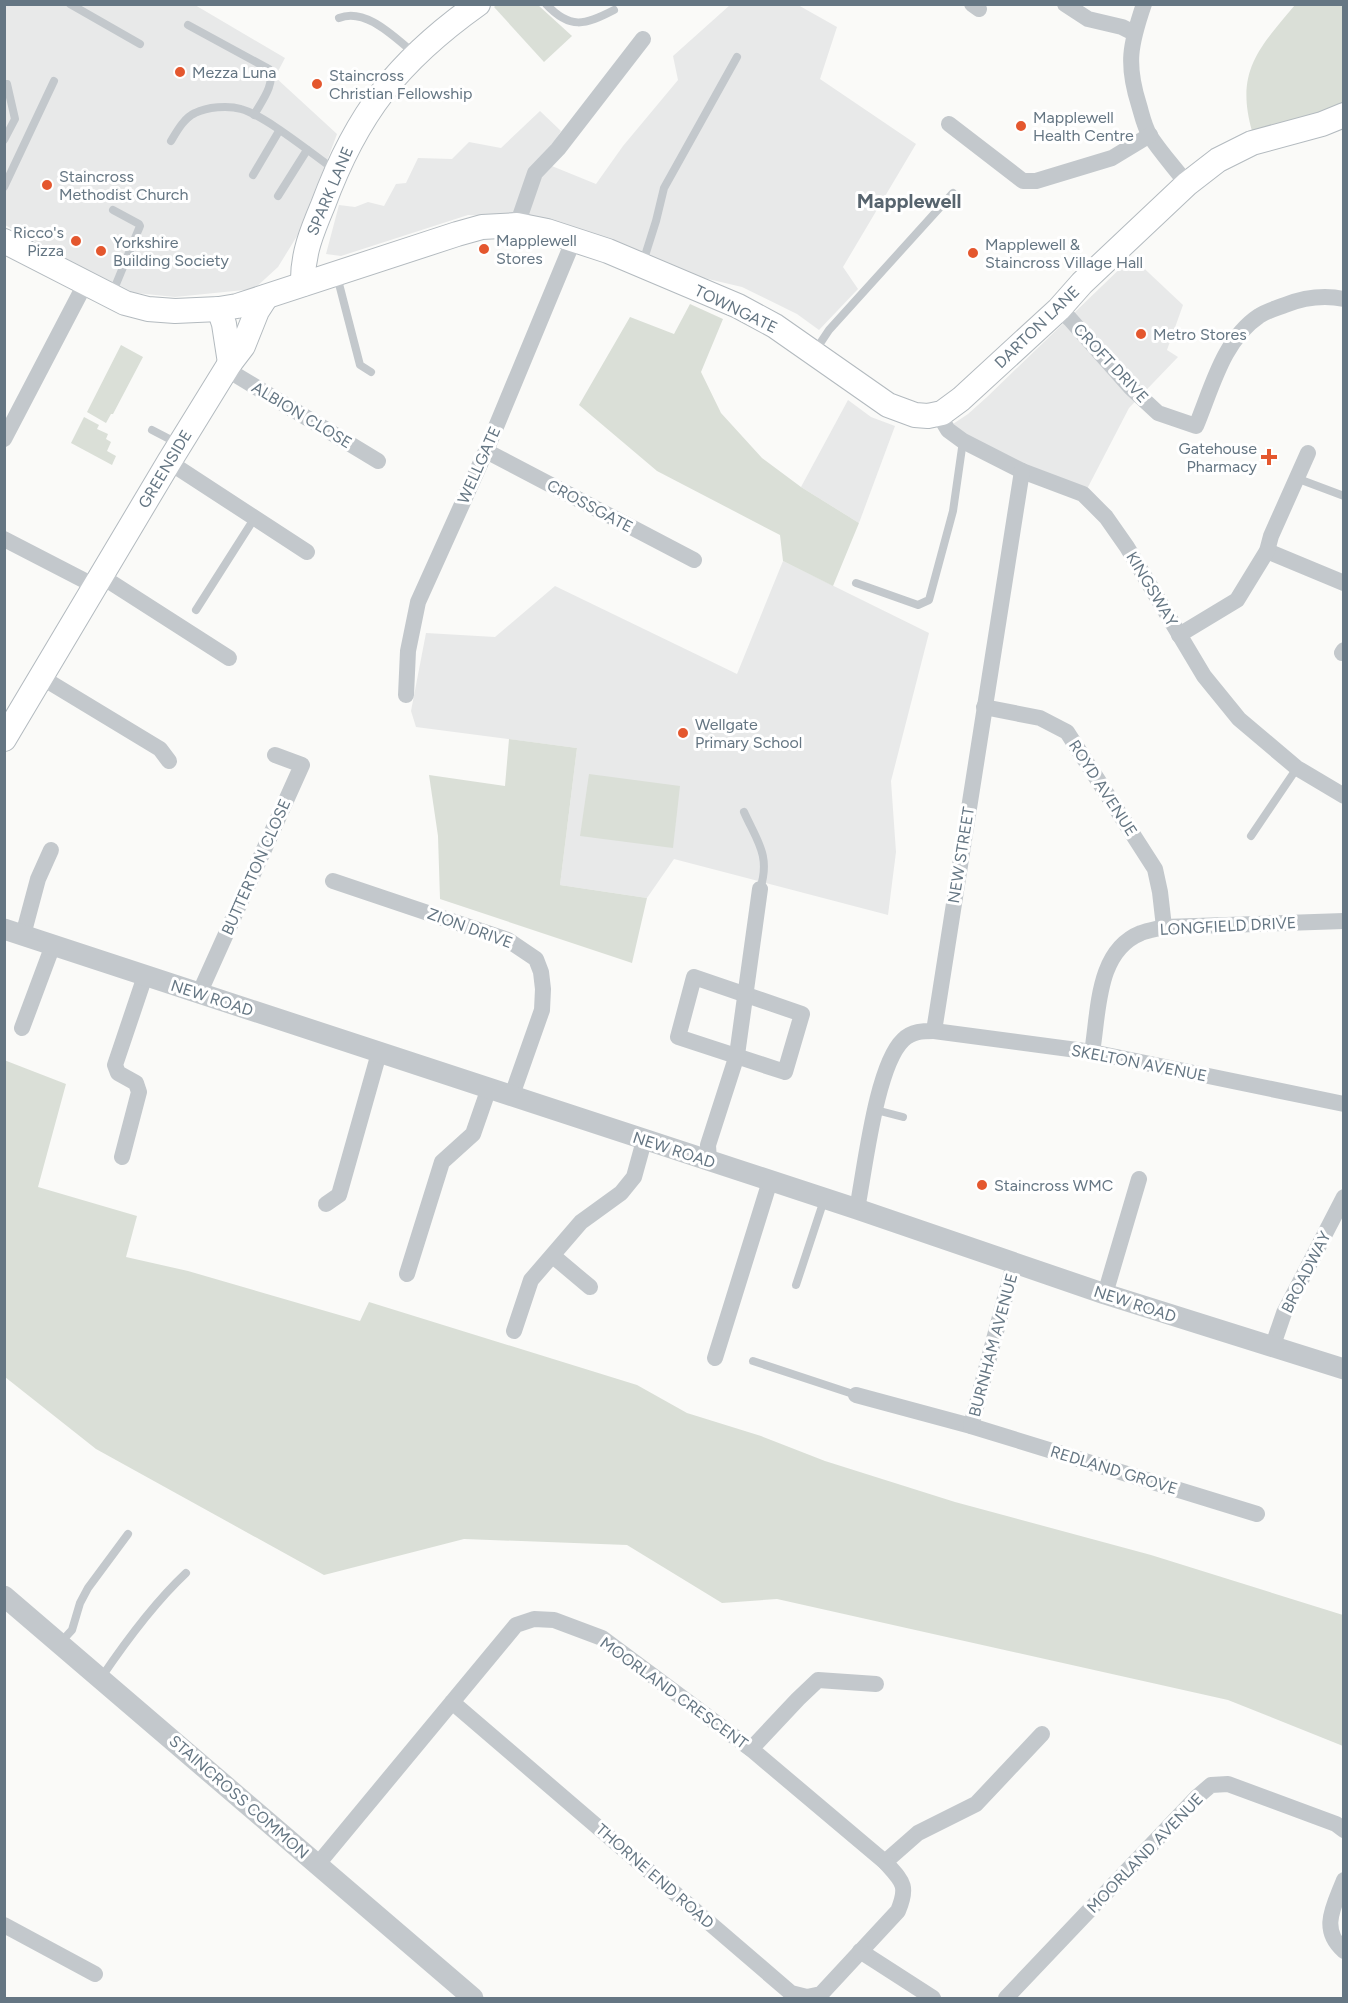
<svg xmlns="http://www.w3.org/2000/svg" width="1348" height="2003" viewBox="0 0 1348 2003" font-family="Figtree,sans-serif">
	<style>
		.built { fill: #e8e9e9 }
		.green { fill: #dadfd7 }
		.lines { fill: none; stroke-linecap: round; stroke-linejoin: round }
		.secondary-casing { stroke: #b3babf; stroke-width: 26 }
		.service { stroke: #c3c8cc; stroke-width: 8 }
		.minor { stroke: #c3c8cc; stroke-width: 16 }
		.tertiary { stroke: #c3c8cc; stroke-width: 21 }
		.secondary { stroke: #fff; stroke-width: 24 }
		.poi-dot { fill: #e4572e; stroke: #fff; stroke-width: 2 }
		.labels { text-anchor: middle; dominant-baseline: central; stroke-width: 6; stroke-linejoin: round; paint-order: stroke }
		.poi-label { font-size: 16px; fill: #657683; stroke: #fff; text-anchor: start }
		.street-label { font-size: 16px; fill: #657683; stroke: #fff }
		.quarter-label { font-size: 20px; font-weight: bold; fill: #57646e; stroke: #fff }
	</style>
	<rect width="100%" height="100%" fill="#fafaf8"/>
	<!-- built -->
	<g class="built">
		<path d="M 5,5 L 195,5 L 285,58 L 275,77 L 337,134 L 302,228 L 278,267 L 254,289 L 175,297 L 126,292 L 5,225 Z"/>
		<path d="M 730,5 L 798,5 L 837,27 L 820,79 L 916,144 L 843,267 L 858,289 L 819,330 L 797,314 L 742,287 L 691,275 L 519,217 L 468,215 L 341,256 L 326,254 L 339,205 L 355,207 L 368,202 L 384,206 L 396,184 L 406,183 L 418,158 L 452,159 L 469,142 L 501,148 L 540,111 L 561,131 L 542,162 L 596,184 L 623,146 L 678,80 L 673,56 Z"/>
		<path d="M 1132,257 L 1183,305 L 1167,350 L 1178,357 L 1129,408 L 1087,489 L 1029,468 L 967,437 L 953,424 L 968,414 L 987,397 Z"/>
		<path d="M 848,400 L 871,417 L 895,426 L 859,523 L 801,487 Z"/>
		<path d="M 783,561 L 929,633 L 891,781 L 896,852 L 888,915 L 674,859 L 647,898 L 560,885 L 577,748 L 416,727 L 411,711 L 426,633 L 495,637 L 555,586 L 737,674 Z"/>
	</g>
	<!-- green -->
	<g class="green">
		<path d="M 496,5 L 538,5 L 572,36 L 544,62 L 494,7 Z"/>
		<path d="M 1295,5 L 1343,5 L 1343,105 L 1320,116 L 1252,131 C 1235,71 1259,48 1295,5 Z"/>
		<path d="M 690,304 L 723,319 L 701,372 L 721,413 L 762,458 L 801,487 L 859,523 L 833,586 L 783,561 L 780,535 L 657,471 L 579,405 L 630,317 L 674,334 Z"/>
		<path d="M 121,345 L 143,357 L 113,414 L 111,414 L 106,423 L 87,412 Z"/>
		<path d="M 84,417 L 99,425 L 97,429 L 108,434 L 106,439 L 111,442 L 107,451 L 116,456 L 112,465 L 71,443 Z"/>
		<path d="M 509,739 L 577,748 L 560,885 L 647,898 L 632,963 L 440,899 L 438,836 L 429,775 L 505,786 Z"/>
		<path d="M 589,774 L 680,786 L 673,848 L 580,836 Z"/>
		<path d="M 4,1060 L 66,1084 L 38,1187 L 137,1216 L 126,1257 L 188,1271 L 360,1321 L 369,1302 L 637,1385 L 687,1413 L 761,1436 L 825,1461 L 955,1502 L 1151,1555 L 1343,1615 L 1343,1746 L 1228,1700 L 777,1599 L 722,1603 L 627,1545 L 464,1539 L 324,1575 L 96,1449 L 5,1377 Z"/>
	</g>
	<g class="lines">
		<!-- secondary casing -->
		<g class="secondary-casing">
			<g id="secondary">
				<path d="M 4,241 L 125,303 L 148,309 L 175,311 L 219,309 L 237,306 L 457,234 L 482,227 L 517,225 L 547,231 L 608,251 L 738,306 L 775,326 L 888,405 L 915,415 L 928,416 L 942,413 L 961,399 L 1059,309 L 1082,283 L 1187,184 L 1218,160 L 1252,143 L 1322,124 L 1344,115"/>
				<path d="M 303,284 C 302,255 312,231 323,205 C 357,113 398,61 478,4"/>
				<path d="M 219,309 L 224,324 L 230,363"/>
				<path d="M 4,739 L 169,462 L 230,363 L 243,346 L 257,311 L 266,297"/>
			</g>
		</g>
		<!-- service -->
		<g class="service">
			<path d="M 70,4 L 140,44"/>
			<path d="M 546,4 C 570,30 585,25 614,10"/>
			<path d="M 339,18 C 366,7 395,38 415,54"/>
			<path d="M 188,25 L 269,69 C 276,84 261,102 254,115"/>
			<path d="M 4,140 L 15,119 L 7,84"/>
			<path d="M 171,141 C 177,131 184,118 195,113 C 207,107 228,105 241,109 C 266,116 312,154 335,170"/>
			<path d="M 253,175 L 279,131"/>
			<path d="M 4,187 L 54,81"/>
			<path d="M 278,196 L 307,150"/>
			<path d="M 643,262 L 656,221 L 664,188 L 737,57"/>
			<path d="M 337,276 L 360,365 L 371,372"/>
			<path d="M 112,294 L 140,226 L 139,224 L 113,210"/>
			<path d="M 815,351 L 829,330 L 953,193"/>
			<path d="M 152,430 L 179,444"/>
			<path d="M 1296,478 L 1344,496"/>
			<path d="M 856,583 L 918,605 L 929,600 L 953,511 L 963,441"/>
			<path d="M 196,610 L 254,519"/>
			<path d="M 744,812 C 757,841 771,856 760,889"/>
			<path d="M 1251,836 L 1297,768"/>
			<path d="M 876,1110 L 903,1117"/>
			<path d="M 796,1285 L 824,1200"/>
			<path d="M 753,1361 L 856,1395"/>
			<path d="M 60,1643 L 72,1630 L 80,1603 L 88,1588 L 128,1534"/>
			<path d="M 101,1678 C 126,1641 153,1604 186,1573"/>
		</g>
		<!-- minor -->
		<g class="minor">
			<path d="M 972,4 L 979,9"/>
			<path d="M 1065,4 L 1088,19 L 1122,27 L 1134,33"/>
			<path d="M 1144,4 C 1130,45 1126,64 1139,105 C 1142,115 1144,126 1150,136 C 1161,153 1175,168 1187,184"/>
			<path d="M 949,124 L 1023,181 L 1036,181 L 1112,158 L 1150,135"/>
			<path d="M 517,225 L 535,173 L 558,149 L 643,39"/>
			<path d="M 1059,309 L 1070,319 L 1131,388 L 1158,413 L 1196,426 C 1212,388 1223,340 1259,316 C 1266,311 1277,308 1285,305 C 1303,298 1324,295 1344,299"/>
			<path d="M 226,369 L 378,461"/>
			<path d="M 942,413 L 942,420 L 948,430 L 963,441 L 1022,471 L 1083,494 L 1106,517 L 1127,547 L 1204,676 L 1239,719 L 1297,768 L 1344,796"/>
			<path d="M 4,439 L 85,284"/>
			<path d="M 486,451 L 694,560"/>
			<path d="M 169,462 L 307,552"/>
			<path d="M 4,539 L 95,586"/>
			<path d="M 1267,551 L 1344,583"/>
			<path d="M 101,576 L 229,658"/>
			<path d="M 1179,635 L 1237,600 L 1267,551 L 1271,536 L 1308,453"/>
			<path d="M 1342,653 L 1344,650"/>
			<path d="M 41,677 L 160,749 L 169,761"/>
			<path d="M 406,695 L 408,651 L 418,602 L 486,451 L 574,239"/>
			<path d="M 984,707 L 1040,718 L 1067,732 L 1155,869 L 1160,892 L 1164,927"/>
			<path d="M 333,881 L 508,940 L 536,959 L 541,972 L 543,989 L 542,1010 L 512,1095"/>
			<path d="M 23,935 L 38,879 L 51,850"/>
			<path d="M 694,977 L 802,1014 L 785,1072 L 678,1037 Z"/>
			<path d="M 199,994 L 302,765 L 275,755"/>
			<path d="M 22,1028 L 53,945"/>
			<path d="M 934,1031 L 1092,1052 L 1344,1104"/>
			<path d="M 1092,1052 C 1099,1012 1096,951 1141,933 C 1148,930 1157,929 1164,927 L 1344,921"/>
			<path d="M 122,1157 L 139,1092 L 136,1083 L 118,1073 L 115,1065 L 145,976"/>
			<path d="M 709,1161 L 708,1145 L 737,1055 L 760,889"/>
			<path d="M 326,1204 L 339,1195 L 379,1053"/>
			<path d="M 857,1209 C 865,1169 876,1066 903,1040 C 912,1031 923,1031 934,1031 L 1022,471"/>
			<path d="M 553,1256 L 590,1287"/>
			<path d="M 407,1274 L 442,1162 L 473,1134 L 489,1088"/>
			<path d="M 1105,1294 L 1139,1179"/>
			<path d="M 514,1331 L 531,1280 L 581,1222 L 621,1193 L 634,1177 L 642,1148 L 646,1141"/>
			<path d="M 1272,1348 L 1284,1313 L 1344,1197"/>
			<path d="M 715,1358 L 770,1181"/>
			<path d="M 856,1395 L 971,1426 L 1257,1514"/>
			<path d="M 971,1426 L 1014,1264"/>
			<path d="M 751,1749 L 798,1699 L 818,1680 L 876,1684"/>
			<path d="M 885,1862 L 918,1833 L 976,1804 L 1042,1734"/>
			<path d="M 318,1864 L 516,1625 L 534,1619 L 554,1620 L 602,1638 L 751,1749 L 885,1862 C 902,1881 909,1885 898,1911 L 821,1994 L 807,1997 L 791,1993 L 452,1702"/>
			<path d="M 1344,1880 C 1334,1906 1319,1929 1344,1951"/>
			<path d="M 4,1925 L 95,1974"/>
			<path d="M 860,1951 L 933,1998"/>
			<path d="M 1006,1998 L 1197,1797 L 1211,1785 L 1228,1784 L 1336,1824 L 1344,1830"/>
		</g>
		<!-- tertiary -->
		<g class="tertiary">
			<path d="M 4,929 L 857,1209 L 1105,1294 L 1344,1369"/>
			<path d="M 4,1596 L 473,1998"/>
		</g>
		<!-- secondary -->
		<use href="#secondary" class="secondary"/>
	</g>
	<!-- markers -->
	<g class="poi-dot">
		<circle cx="180" cy="72" r="6"/>
		<circle cx="317" cy="84" r="6"/>
		<circle cx="1021" cy="126" r="6"/>
		<circle cx="47" cy="185" r="6"/>
		<circle cx="76" cy="241" r="6"/>
		<circle cx="484" cy="249" r="6"/>
		<circle cx="101" cy="251" r="6"/>
		<circle cx="973" cy="253" r="6"/>
		<circle cx="1141" cy="334" r="6"/>
		<path d="M1266 448h6v6h6v6h-6v6h-6v-6h-6v-6h6z"/>
		<circle cx="683" cy="733" r="6"/>
		<circle cx="982" cy="1185" r="6"/>
	</g>
	<g class="labels">
		<!-- poi labels -->
		<g class="poi-label">
			<text x="192" y="72">Mezza Luna</text>
			<text x="329" y="75">Staincross<tspan x="329" dy="18">Christian Fellowship</tspan></text>
			<text x="1033" y="117">Mapplewell<tspan x="1033" dy="18">Health Centre</tspan></text>
			<text x="59" y="176">Staincross<tspan x="59" dy="18">Methodist Church</tspan></text>
			<text x="64" y="232" text-anchor="end">Ricco's<tspan x="64" dy="18">Pizza</tspan></text>
			<text x="496" y="240">Mapplewell<tspan x="496" dy="18">Stores</tspan></text>
			<text x="113" y="242">Yorkshire<tspan x="113" dy="18">Building Society</tspan></text>
			<text x="985" y="244">Mapplewell &amp;<tspan x="985" dy="18">Staincross Village Hall</tspan></text>
			<text x="1153" y="334">Metro Stores</text>
			<text x="1257" y="448" text-anchor="end">Gatehouse<tspan x="1257" dy="18">Pharmacy</tspan></text>
			<text x="695" y="724">Wellgate<tspan x="695" dy="18">Primary School</tspan></text>
			<text x="994" y="1185">Staincross WMC</text>
		</g>
		<!-- street labels -->
		<g class="street-label">
			<text transform="translate(330 191) rotate(-67)">SPARK LANE</text>
			<text transform="translate(736 309) rotate(26)">TOWNGATE</text>
			<text transform="translate(1037 327) rotate(-44)">DARTON LANE</text>
			<text transform="translate(1111 363) rotate(47)">CROFT DRIVE</text>
			<text transform="translate(302 415) rotate(31)">ALBION CLOSE</text>
			<text transform="translate(479 465) rotate(-66)">WELLGATE</text>
			<text transform="translate(165 469) rotate(-59)">GREENSIDE</text>
			<text transform="translate(590 506) rotate(28)">CROSSGATE</text>
			<text transform="translate(1152 589) rotate(59)">KINGSWAY</text>
			<text transform="translate(1103 788) rotate(57)">ROYD AVENUE</text>
			<text transform="translate(961 855) rotate(-81)">NEW STREET</text>
			<text transform="translate(256 867) rotate(-66)">BUTTERTON CLOSE</text>
			<text transform="translate(1228 926) rotate(-3)">LONGFIELD DRIVE</text>
			<text transform="translate(470 928) rotate(20)">ZION DRIVE</text>
			<text transform="translate(212 998) rotate(18)">NEW ROAD</text>
			<text transform="translate(1139 1063) rotate(11)">SKELTON AVENUE</text>
			<text transform="translate(674 1150) rotate(18)">NEW ROAD</text>
			<text transform="translate(1306 1272) rotate(-63)">BROADWAY</text>
			<text transform="translate(1135 1304) rotate(18)">NEW ROAD</text>
			<text transform="translate(993 1345) rotate(-75)">BURNHAM AVENUE</text>
			<text transform="translate(1114 1470) rotate(17)">REDLAND GROVE</text>
			<text transform="translate(674 1693) rotate(36)">MOORLAND CRESCENT</text>
			<text transform="translate(239 1797) rotate(41)">STAINCROSS COMMON</text>
			<text transform="translate(1145 1853) rotate(-46)">MOORLAND AVENUE</text>
			<text transform="translate(655 1876) rotate(41)">THORNE END ROAD</text>
		</g>
		<!-- quarter labels -->
		<g class="quarter-label">
			<text x="909" y="201">Mapplewell</text>
		</g>
	</g>
	<!-- border -->
	<rect width="1348" height="2003" fill="none" stroke="#657683" stroke-width="12"/>
</svg>
